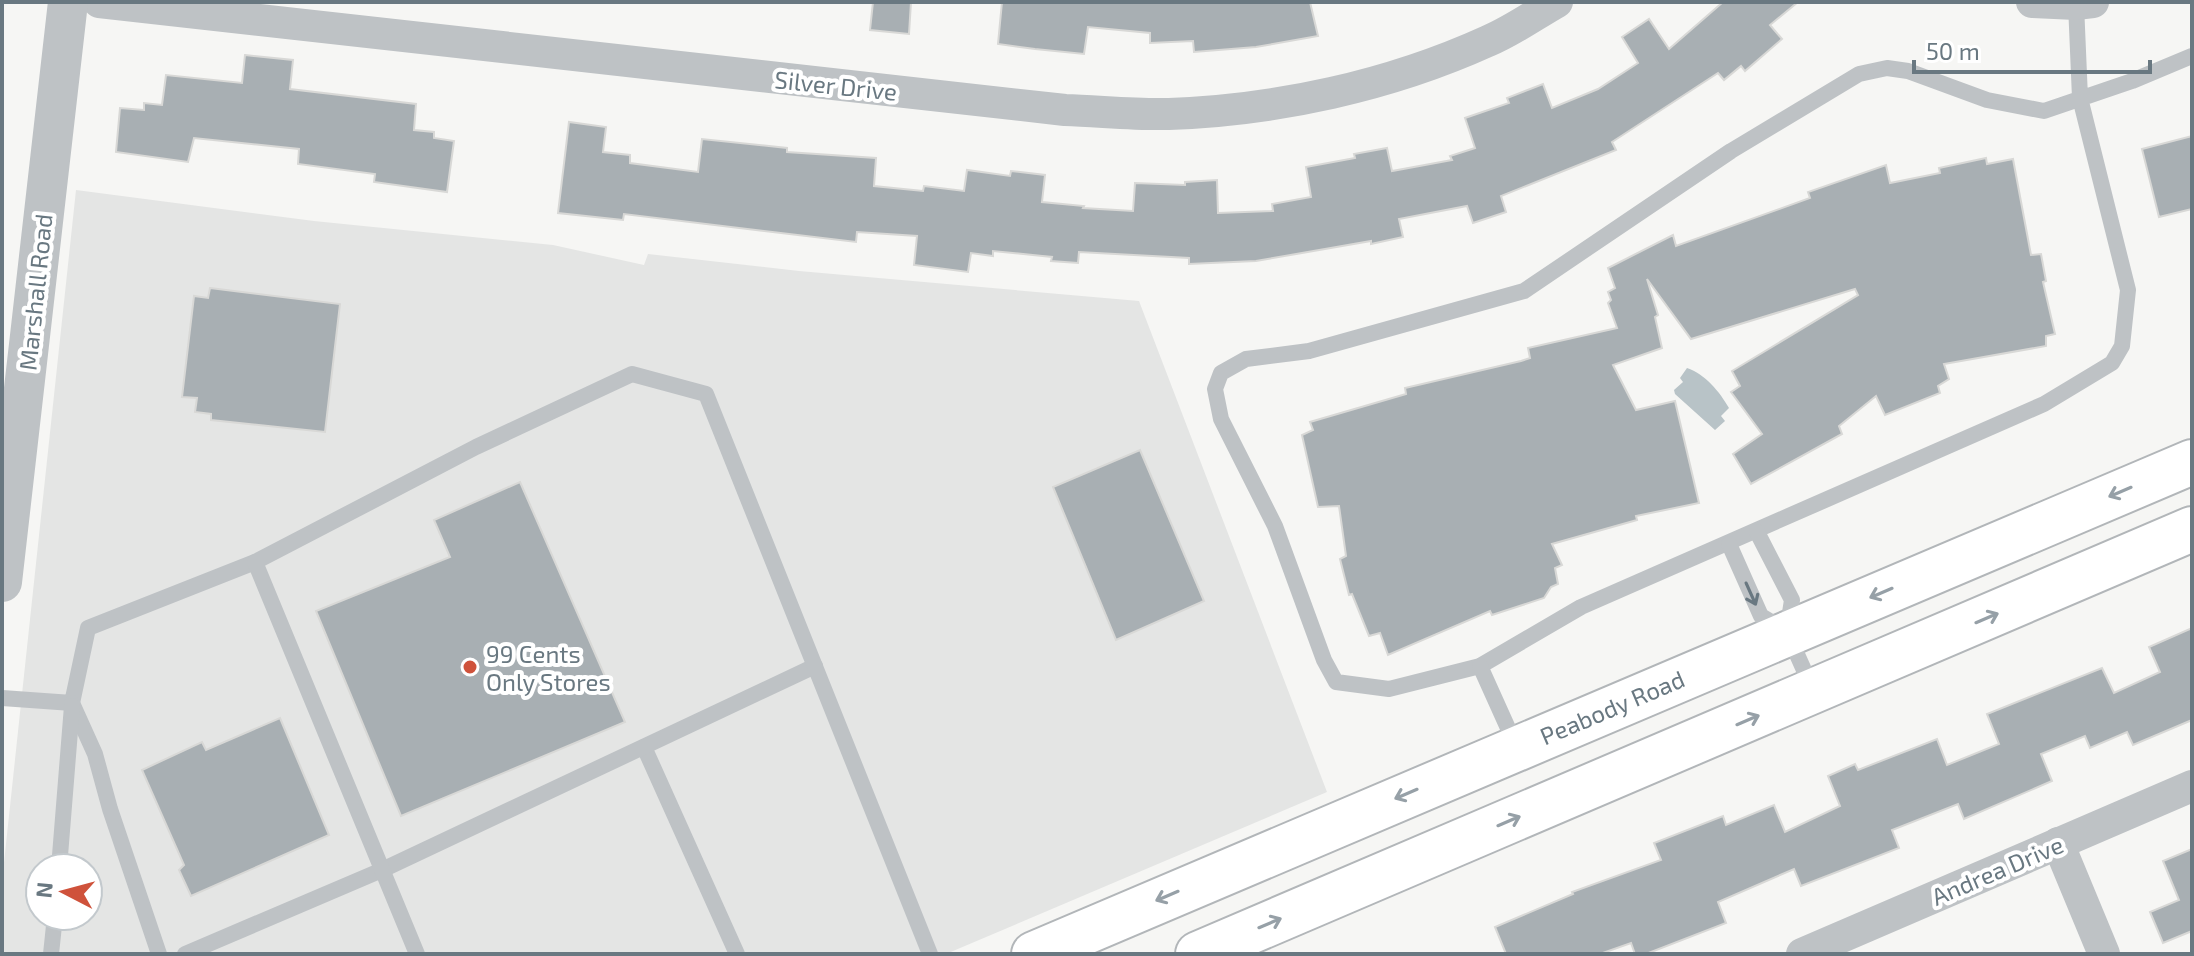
<svg xmlns="http://www.w3.org/2000/svg" width="2194" height="956" viewBox="0 0 2194 956" font-family="'Exo 2',sans-serif">
	<style>
		.built { fill: #e4e5e4; fill-rule: evenodd }
		.water { fill: #b8c3c7 }
		.building { fill: #a8afb3; stroke: #d8d8d6; stroke-width: 2 }
		.lines { fill: none; stroke-linecap: round; stroke-linejoin: round }
		.primary-casing { stroke: #b2b6b9; stroke-width: 48 }
		.service { stroke: #bec2c5; stroke-width: 16 }
		.minor { stroke: #bec2c5; stroke-width: 32 }
		.tertiary { stroke: #bec2c5; stroke-width: 40 }
		.primary { stroke: #fff; stroke-width: 44 }
		.oneway { stroke: #96a0a7 }
		.oneway2 { stroke: #697881 }
		.poi-dot { fill: #cf523b; stroke: #fff; stroke-width: 3 }
		.labels { text-anchor: middle; dominant-baseline: central; stroke-width: 8; stroke-linejoin: round; paint-order: stroke }
		.street-label { font-size: 24px; fill: #697881; stroke: #fff }
		.poi-label { font-size: 24px; fill: #697881; stroke: #fff; text-anchor: start }
	</style>
	<rect width="100%" height="100%" fill="#f6f6f4"/>
	<!-- built -->
	<path class="built" d="M 76,190 L 314,221 L 553,245 L 644,265 L 648,254 L 799,271 L 1139,301 L 1327,792 L 946,954 L 2,954 L 2,881 ZM 40,868 L 88,868 L 88,916 L 40,916 Z"/>
	<!-- water -->
	<path class="water" d="M 1687,368 C 1705,374 1720,392 1729,408 L 1721,416 L 1725,421 L 1715,430 L 1675,394 L 1674,390 L 1683,382 L 1680,378 Z"/>
	<!-- building -->
	<g class="building">
		<path d="M 873,2 L 911,2 L 909,34 L 870,30 Z"/>
		<path d="M 1002,2 L 1310,2 L 1318,36 L 1256,47 L 1194,52 L 1193,41 L 1150,43 L 1150,33 L 1088,27 L 1084,54 L 1035,49 L 998,44 Z"/>
		<path d="M 1723,2 L 1798,2 L 1770,25 L 1782,39 L 1745,71 L 1741,66 L 1724,80 L 1718,73 L 1612,142 L 1616,150 L 1501,196 L 1506,212 L 1473,223 L 1467,206 L 1399,219 L 1403,237 L 1371,244 L 1371,241 L 1256,261 L 1189,264 L 1189,258 L 1079,252 L 1078,263 L 1051,261 L 1052,257 L 993,251 L 993,256 L 971,253 L 968,272 L 914,265 L 917,236 L 857,232 L 856,242 L 624,214 L 623,220 L 558,213 L 569,122 L 606,127 L 603,152 L 630,155 L 630,163 L 698,172 L 702,139 L 787,148 L 787,152 L 876,158 L 874,186 L 923,191 L 924,186 L 964,191 L 967,170 L 1010,176 L 1011,171 L 1045,175 L 1042,202 L 1084,206 L 1083,208 L 1133,211 L 1135,183 L 1185,185 L 1185,182 L 1217,180 L 1218,213 L 1273,211 L 1272,204 L 1311,197 L 1306,167 L 1355,158 L 1354,154 L 1387,148 L 1392,171 L 1452,160 L 1450,156 L 1475,148 L 1465,118 L 1509,103 L 1507,98 L 1543,84 L 1552,108 L 1598,89 L 1638,63 L 1622,37 L 1649,19 L 1669,49 Z"/>
		<path d="M 245,55 L 293,60 L 290,89 L 416,104 L 414,130 L 434,132 L 434,138 L 454,141 L 447,192 L 374,182 L 375,174 L 298,164 L 299,149 L 194,138 L 188,162 L 116,152 L 120,108 L 144,110 L 144,103 L 162,105 L 166,75 L 242,83 Z"/>
		<path d="M 2192,136 L 2192,209 L 2159,217 L 2142,149 Z"/>
		<path d="M 1986,158 L 1987,164 L 2013,159 L 2031,255 L 2041,254 L 2046,281 L 2043,282 L 2055,334 L 2046,336 L 2046,346 L 1944,364 L 1949,379 L 1938,386 L 1940,393 L 1885,415 L 1876,396 L 1839,426 L 1842,434 L 1751,484 L 1733,454 L 1762,434 L 1731,392 L 1740,386 L 1732,371 L 1858,295 L 1855,289 L 1691,339 L 1647,279 L 1658,315 L 1655,317 L 1662,348 L 1613,365 L 1636,410 L 1675,401 L 1699,503 L 1636,516 L 1637,520 L 1552,544 L 1562,565 L 1555,568 L 1558,584 L 1551,587 L 1544,598 L 1492,615 L 1490,611 L 1388,655 L 1380,633 L 1369,636 L 1352,594 L 1349,595 L 1340,559 L 1346,556 L 1339,506 L 1318,507 L 1302,435 L 1313,430 L 1310,422 L 1406,394 L 1405,388 L 1521,361 L 1530,358 L 1528,348 L 1617,328 L 1608,303 L 1611,300 L 1608,292 L 1615,288 L 1608,268 L 1673,235 L 1676,246 L 1810,198 L 1808,192 L 1886,165 L 1890,183 L 1940,173 L 1939,168 Z"/>
		<path d="M 210,288 L 340,304 L 325,432 L 211,420 L 211,414 L 195,412 L 197,398 L 182,397 L 194,296 L 208,298 Z"/>
		<path d="M 1140,450 L 1204,601 L 1116,640 L 1053,487 Z"/>
		<path d="M 520,482 L 625,722 L 401,816 L 316,611 L 450,557 L 434,520 Z"/>
		<path d="M 2192,628 L 2192,720 L 2133,745 L 2127,732 L 2090,748 L 2085,736 L 2041,754 L 2052,781 L 1964,819 L 1958,804 L 1892,830 L 1899,848 L 1801,886 L 1794,869 L 1718,902 L 1726,923 L 1646,954 L 1635,954 L 1631,943 L 1600,954 L 1506,954 L 1495,927 L 1573,894 L 1572,892 L 1661,860 L 1654,843 L 1723,816 L 1726,825 L 1774,805 L 1785,832 L 1840,806 L 1828,776 L 1855,764 L 1858,770 L 1937,739 L 1947,765 L 1999,744 L 1987,714 L 2102,668 L 2114,693 L 2160,672 L 2149,647 Z"/>
		<path d="M 280,718 L 329,835 L 191,896 L 179,870 L 184,865 L 142,770 L 202,742 L 206,750 Z"/>
		<path d="M 2192,849 L 2192,931 L 2163,943 L 2150,912 L 2179,900 L 2163,861 Z"/>
	</g>
	<g class="lines">
		<!-- primary casing -->
		<g class="primary-casing">
			<g id="primary">
				<path d="M 1034,954 L 2192,462"/>
				<path d="M 1198,954 L 2192,529"/>
			</g>
		</g>
		<!-- service -->
		<g class="service">
			<path d="M 2076,4 L 2080,98 L 2128,290 L 2122,346 L 2112,363 L 2044,404 L 1581,607 L 1480,666 L 1389,689 L 1336,682 L 1324,660 L 1275,526 L 1221,419 L 1215,389 L 1221,373 L 1246,359 L 1309,351 L 1524,291 L 1731,151 L 1859,74 L 1887,68 L 1908,71 L 1987,100 L 2044,111 L 2132,81 L 2192,56"/>
			<path d="M 1757,532 L 1792,600 L 1787,632 L 1812,688"/>
			<path d="M 1729,544 L 1761,616 L 1783,629"/>
			<path d="M 1480,666 L 1516,746"/>
			<path d="M 2,698 L 72,703 L 88,628 L 255,562"/>
			<path d="M 72,703 L 95,754 L 110,809 L 159,954"/>
			<path d="M 644,747 L 737,954"/>
			<path d="M 59,868 L 72,706"/>
			<path d="M 51,954 L 55,916"/>
			<path d="M 185,954 L 382,870 L 815,666"/>
			<path d="M 417,954 L 255,562 L 476,447 L 632,374 L 706,394 L 930,954"/>
		</g>
		<!-- minor -->
		<g class="minor">
			<path d="M 99,2 L 1065,110 C 1099,111 1135,115 1169,114 C 1277,110 1389,86 1488,41 C 1512,31 1534,15 1557,2"/>
			<path d="M 2032,2 L 2076,4 L 2093,2"/>
			<path d="M 2058,843 L 2104,954"/>
			<path d="M 1802,954 L 2192,786"/>
		</g>
		<!-- tertiary -->
		<path class="tertiary" d="M 2,582 L 68,2"/>
		<!-- primary -->
		<use href="#primary" class="primary"/>
	</g>
	<!-- one-way arrows -->
	<defs><path id="oneway-shaft" d="M-6 0H5M1.5-3L5.5 0L1.5 3" fill="none" stroke-width="1.6" stroke-linecap="round" stroke-linejoin="round" transform="scale(2)"/></defs>
	<g class="oneway">
		<use href="#oneway-shaft" transform="translate(2120 492) rotate(157)"/>
		<use href="#oneway-shaft" transform="translate(1881 593) rotate(157)"/>
		<use href="#oneway-shaft" transform="translate(1987 618) rotate(-23)"/>
		<use href="#oneway-shaft" transform="translate(1748 720) rotate(-23)"/>
		<use href="#oneway-shaft" transform="translate(1406 794) rotate(157)"/>
		<use href="#oneway-shaft" transform="translate(1509 821) rotate(-23)"/>
		<use href="#oneway-shaft" transform="translate(1167 896) rotate(157)"/>
		<use href="#oneway-shaft" transform="translate(1270 923) rotate(-23)"/>
	</g>
	<use class="oneway2" href="#oneway-shaft" transform="translate(1751 594) rotate(66)"/>
	<!-- markers -->
	<circle class="poi-dot" cx="470" cy="667" r="8"/>
	<g class="labels">
		<!-- street labels -->
		<g class="street-label">
			<text transform="translate(836 85) rotate(6)">Silver Drive</text>
			<text transform="translate(35 292) rotate(-84)">Marshall Road</text>
			<text transform="translate(1612 707) rotate(-23)">Peabody Road</text>
			<text transform="translate(1997 870) rotate(-23)">Andrea Drive</text>
		</g>
		<!-- poi labels -->
		<g class="poi-label">
			<text x="486" y="653">99 Cents<tspan x="486" dy="28">Only Stores</tspan></text>
		</g>
	</g>
	<!-- border -->
	<rect width="2194" height="956" fill="none" stroke="#697881" stroke-width="8"/>
	<!-- north arrow -->
	<g transform="translate(64 892) rotate(276)"><circle r="38" fill="#ffffff" stroke="#c3c9cd" stroke-width="2"/>
	<path d="M0-6L14 30L0 20L-14 30Z" fill="#cf523b"/>
	<text y="-12" font-size="22" font-weight="bold" text-anchor="middle" fill="#697881">N</text>
	</g>
	<!-- scale -->
	<path d="M1914 60v12h236v-12" fill="none" stroke="#697881" stroke-width="4"/>
	<text x="1926" y="60" font-size="24" fill="#697881" stroke="#ffffff" stroke-width="6" paint-order="stroke">50 m</text>
</svg>
